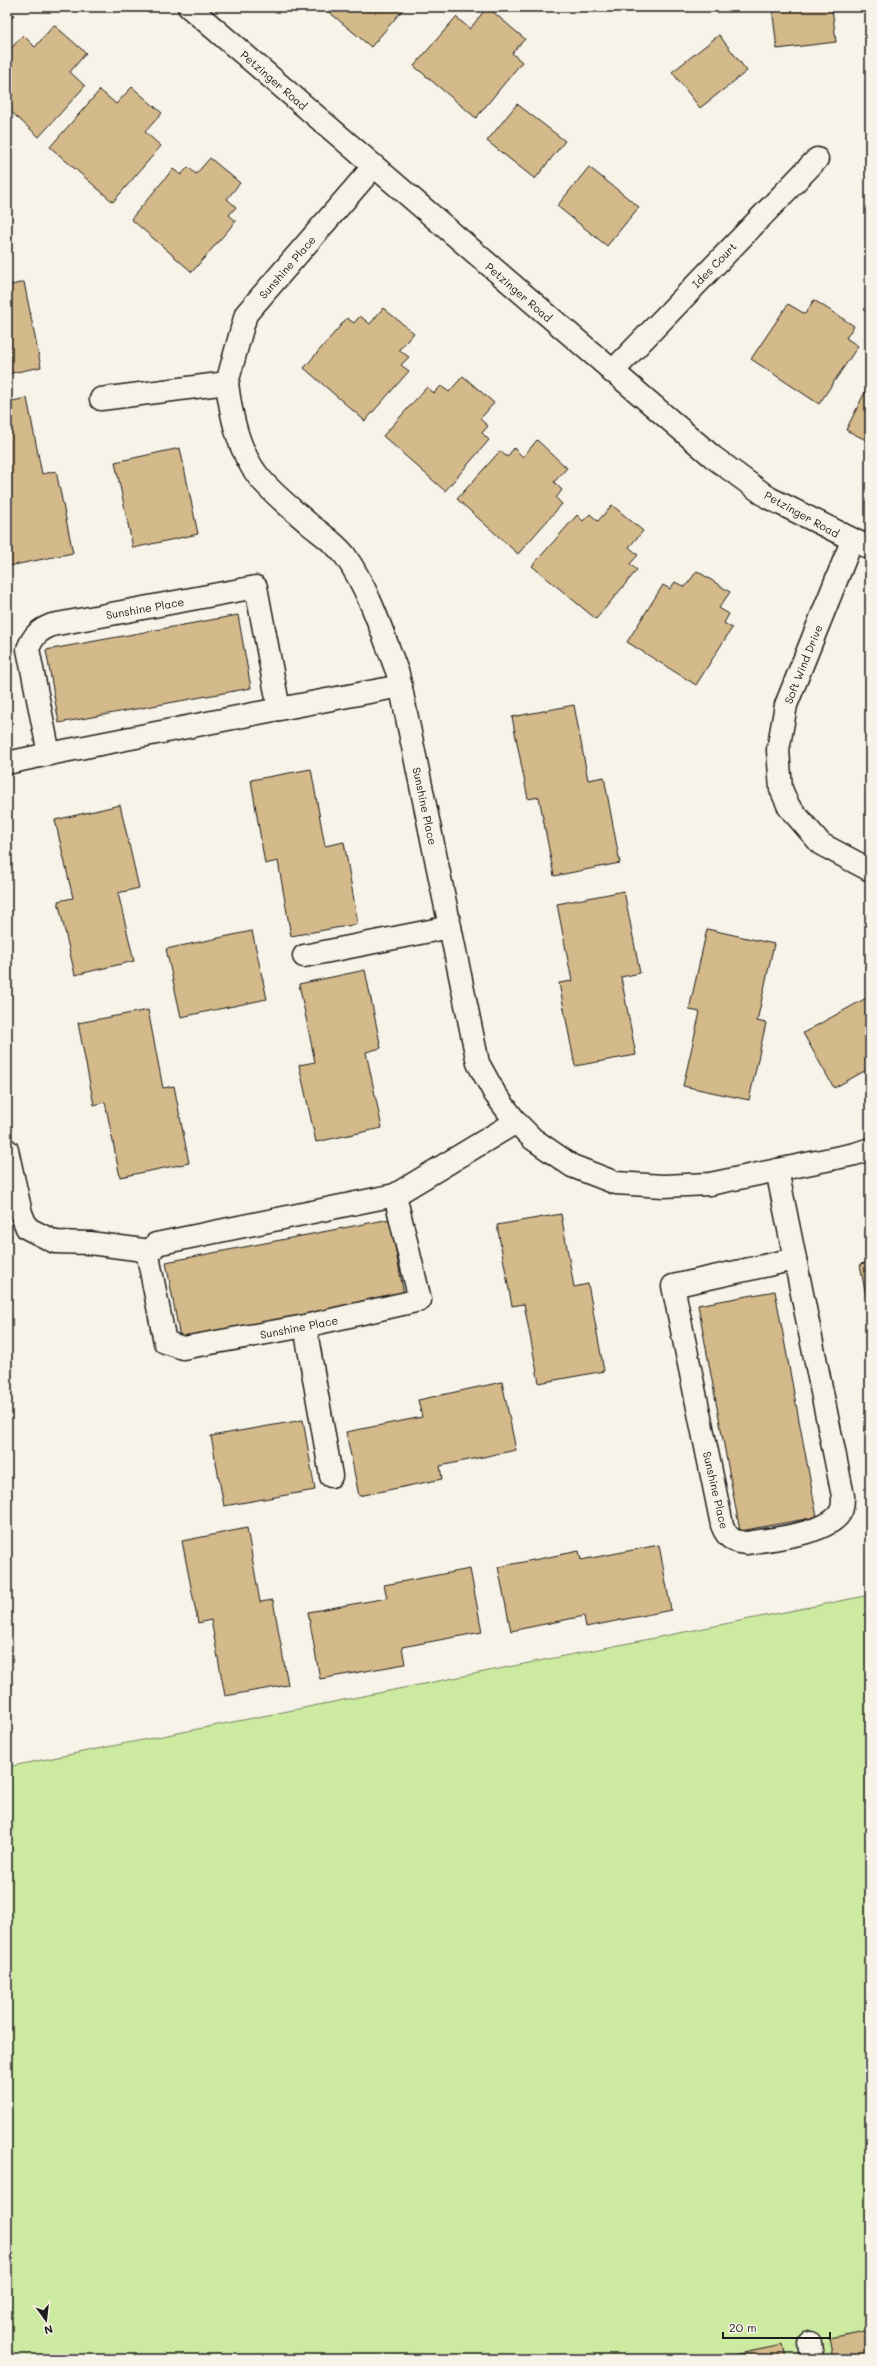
<svg xmlns="http://www.w3.org/2000/svg" width="877" height="2366" viewBox="0 0 877 2366" font-family="Mali,sans-serif">
	<style>
		.green { fill: #cdeaa1; stroke: #74835e }
		.building { fill: #d4b98a; stroke: #1c1c1c }
		.lines { fill: none; stroke-linecap: round; stroke-linejoin: round }
		.minor-casing { stroke: #1c1c1c; stroke-width: 25 }
		.minor { stroke: #f7f3e8; stroke-width: 22 }
		.labels { text-anchor: middle; dominant-baseline: central; stroke-width: 3.5; stroke-linejoin: round; paint-order: stroke }
		.street-label { font-size: 11px; fill: #1c1c1c; stroke: #f7f3e8 }
	</style>
	<rect width="100%" height="100%" fill="#f7f3e8"/>
	<filter id="ink" filterUnits="userSpaceOnUse"><feTurbulence type="fractalNoise" baseFrequency=".025" numOctaves="2"/><feDisplacementMap in="SourceGraphic" scale="8" xChannelSelector="R" yChannelSelector="G"/><feConvolveMatrix kernelMatrix="1 2 1 2 8 2 1 2 1" color-interpolation-filters="sRGB"/></filter>
	<g filter="url(#ink)">
		<!-- green -->
		<path class="green" d="M 870,1595 L 870,2359 L 7,2359 L 7,1767 Z"/>
		<!-- building -->
		<g class="building">
			<path d="M 323,7 L 405,7 L 371,47 Z"/>
			<path d="M 487,7 L 525,39 L 512,53 L 522,62 L 476,118 L 414,66 L 456,17 L 470,29 Z"/>
			<path d="M 772,7 L 832,7 L 836,42 L 777,49 Z"/>
			<path d="M 7,9 L 14,15 L 7,24 Z"/>
			<path d="M 54,25 L 86,53 L 70,72 L 85,86 L 39,137 L 7,108 L 7,53 L 23,35 L 35,47 Z"/>
			<path d="M 719,35 L 747,71 L 700,108 L 672,72 Z"/>
			<path d="M 132,87 L 162,113 L 145,132 L 161,146 L 113,202 L 50,147 L 100,90 L 116,104 Z"/>
			<path d="M 517,104 L 565,141 L 535,179 L 487,141 Z"/>
			<path d="M 210,158 L 240,183 L 227,199 L 236,207 L 229,215 L 236,221 L 192,272 L 131,219 L 173,169 L 181,175 L 188,167 L 196,174 Z"/>
			<path d="M 589,167 L 639,207 L 607,246 L 557,206 Z"/>
			<path d="M 24,282 L 41,367 L 7,374 L 7,286 Z"/>
			<path d="M 814,300 L 854,326 L 846,338 L 858,346 L 819,404 L 751,359 L 788,304 L 805,314 Z"/>
			<path d="M 383,308 L 414,333 L 399,350 L 409,357 L 401,365 L 409,371 L 365,421 L 304,368 L 347,318 L 354,323 L 360,316 L 370,324 Z"/>
			<path d="M 463,376 L 494,403 L 480,419 L 488,426 L 482,433 L 489,440 L 445,491 L 383,436 L 427,387 L 434,393 L 441,386 L 449,392 Z"/>
			<path d="M 868,386 L 870,388 L 870,442 L 846,430 Z"/>
			<path d="M 27,398 L 42,474 L 56,471 L 73,553 L 9,566 L 7,554 L 7,402 Z"/>
			<path d="M 537,440 L 567,468 L 554,482 L 562,490 L 556,498 L 562,504 L 518,554 L 457,499 L 500,451 L 507,457 L 514,448 L 523,457 Z"/>
			<path d="M 180,448 L 198,534 L 133,548 L 115,462 Z"/>
			<path d="M 612,505 L 643,531 L 629,547 L 638,555 L 630,564 L 637,570 L 596,619 L 532,566 L 577,515 L 583,521 L 590,514 L 598,521 Z"/>
			<path d="M 697,571 L 730,592 L 719,608 L 729,614 L 724,623 L 732,628 L 696,685 L 627,642 L 663,585 L 670,589 L 675,582 L 685,587 Z"/>
			<path d="M 238,615 L 251,688 L 59,723 L 46,650 Z"/>
			<path d="M 574,705 L 588,780 L 604,777 L 620,863 L 554,876 L 539,797 L 528,799 L 512,717 Z"/>
			<path d="M 311,769 L 325,846 L 344,842 L 358,924 L 291,936 L 278,861 L 265,864 L 251,780 Z"/>
			<path d="M 120,805 L 139,888 L 118,893 L 134,961 L 75,975 L 58,901 L 73,898 L 55,820 Z"/>
			<path d="M 624,891 L 640,973 L 621,977 L 636,1055 L 575,1066 L 559,983 L 572,981 L 557,904 Z"/>
			<path d="M 707,929 L 774,944 L 757,1021 L 766,1023 L 749,1100 L 683,1086 L 700,1012 L 689,1010 Z"/>
			<path d="M 252,931 L 267,999 L 181,1017 L 166,949 Z"/>
			<path d="M 365,970 L 381,1048 L 366,1052 L 382,1128 L 316,1142 L 299,1065 L 315,1062 L 299,984 Z"/>
			<path d="M 870,996 L 870,1068 L 834,1088 L 803,1033 Z"/>
			<path d="M 148,1010 L 163,1088 L 174,1086 L 189,1163 L 120,1177 L 105,1102 L 94,1105 L 78,1023 Z"/>
			<path d="M 561,1214 L 574,1287 L 588,1284 L 604,1371 L 539,1383 L 524,1304 L 512,1306 L 497,1225 Z"/>
			<path d="M 390,1219 L 404,1295 L 180,1338 L 166,1262 Z"/>
			<path d="M 870,1262 L 870,1319 L 860,1264 Z"/>
			<path d="M 775,1291 L 817,1517 L 740,1531 L 698,1305 Z"/>
			<path d="M 502,1382 L 516,1450 L 440,1466 L 442,1479 L 359,1496 L 346,1432 L 422,1417 L 418,1400 Z"/>
			<path d="M 303,1420 L 315,1490 L 224,1506 L 211,1436 Z"/>
			<path d="M 247,1528 L 260,1602 L 273,1600 L 288,1685 L 225,1696 L 211,1620 L 198,1623 L 182,1541 Z"/>
			<path d="M 659,1545 L 671,1610 L 586,1627 L 584,1616 L 511,1631 L 498,1567 L 579,1551 L 581,1560 Z"/>
			<path d="M 470,1569 L 482,1632 L 402,1647 L 405,1664 L 320,1679 L 308,1612 L 387,1598 L 384,1585 Z"/>
			<path d="M 870,2330 L 870,2359 L 833,2359 L 829,2338 Z"/>
			<path d="M 783,2345 L 786,2359 L 734,2359 L 733,2355 Z"/>
		</g>
		<g class="lines">
			<!-- minor casing -->
			<g class="minor-casing">
				<g id="minor">
					<path d="M 189,7 L 713,457 L 769,498 L 870,548"/>
					<path d="M 612,372 L 817,159"/>
					<path d="M 227,383 C 231,415 238,451 259,477 C 273,494 291,508 308,523 C 320,533 337,544 346,557 C 370,592 383,635 398,674 L 478,1063 L 495,1094 L 516,1122 L 533,1139 L 572,1166 L 616,1183 L 663,1186 L 710,1184 L 855,1154 L 870,1149"/>
					<path d="M 101,399 L 227,383 L 246,314 L 374,166"/>
					<path d="M 852,541 L 786,705 L 778,750 L 781,789 L 789,807 L 821,844 L 870,870"/>
					<path d="M 256,587 L 279,709 L 49,754 L 28,649 C 33,636 39,630 52,625 Z"/>
					<path d="M 279,709 L 401,686"/>
					<path d="M 7,763 L 49,754"/>
					<path d="M 304,956 L 450,927"/>
					<path d="M 7,1150 L 21,1213 L 27,1228 L 55,1242 L 90,1243 L 151,1251"/>
					<path d="M 777,1170 L 795,1259"/>
					<path d="M 395,1195 L 420,1300 L 305,1326 L 183,1348 L 165,1342 L 148,1256 L 156,1244 Z"/>
					<path d="M 395,1195 L 516,1122"/>
					<path d="M 795,1259 L 843,1496 C 843,1501 843,1507 841,1511 C 831,1534 769,1539 747,1543 C 733,1542 727,1538 722,1525 L 673,1286 Z"/>
					<path d="M 305,1326 L 331,1476"/>
					<path d="M 810,2343 L 812,2359"/>
				</g>
			</g>
			<!-- minor -->
			<use href="#minor" class="minor"/>
		</g>
	</g>
	<g class="labels">
		<!-- street labels -->
		<g class="street-label">
			<text transform="translate(274 80) rotate(41)">Petzinger Road</text>
			<text transform="translate(714 265) rotate(-46)">Ides Court</text>
			<text transform="translate(287 267) rotate(-49)">Sunshine Place</text>
			<text transform="translate(519 292) rotate(41)">Petzinger Road</text>
			<text transform="translate(802 514) rotate(29)">Petzinger Road</text>
			<text transform="translate(145 608) rotate(-10)">Sunshine Place</text>
			<text transform="translate(803 664) rotate(-68)">Soft Wind Drive</text>
			<text transform="translate(425 806) rotate(78)">Sunshine Place</text>
			<text transform="translate(299 1327) rotate(-11)">Sunshine Place</text>
			<text transform="translate(716 1490) rotate(77)">Sunshine Place</text>
		</g>
	</g>
	<!-- margin -->
	<rect width="877" height="2366" fill="none" stroke="#f7f3e8" stroke-width="24"/>
	<rect x="12" y="12" width="853" height="2342" fill="none" stroke="#1c1c1c" stroke-width="1.5" filter="url(#ink)"/>
	<!-- north arrow -->
	<g transform="translate(46 2320) rotate(165)" stroke="#f7f3e8" stroke-width="3" paint-order="stroke">
	<path d="M0-3L7 15L0 10L-7 15Z" fill="#1c1c1c"/>
	<text y="-6" font-size="11" font-weight="bold" text-anchor="middle" fill="#1c1c1c">N</text>
	</g>
	<!-- scale -->
	<path d="M723 2332v6h107v-6" fill="none" stroke="#1c1c1c" stroke-width="2"/>
	<text x="729" y="2332" font-size="12" fill="#1c1c1c" stroke="#f7f3e8" stroke-width="3" paint-order="stroke">20 m</text>
</svg>
